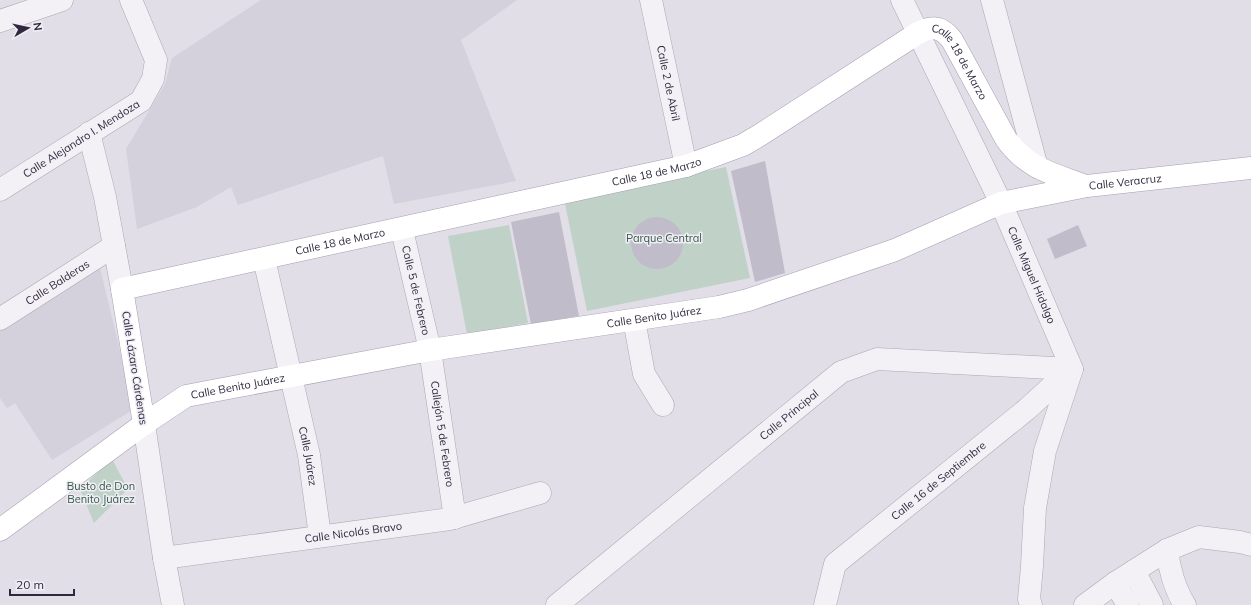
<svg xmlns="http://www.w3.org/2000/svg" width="1251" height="605" viewBox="0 0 1251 605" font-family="Mulish,sans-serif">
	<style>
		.built { fill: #d4d0dc }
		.green { fill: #c0d1c8 }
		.building { fill: #c1bcca }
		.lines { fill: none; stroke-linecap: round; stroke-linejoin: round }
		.minor-casing { stroke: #aca7b4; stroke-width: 23 }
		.major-casing { stroke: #a59eb2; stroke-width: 23 }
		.minor { stroke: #f3f1f6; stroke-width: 22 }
		.major { stroke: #fff; stroke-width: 22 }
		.labels { text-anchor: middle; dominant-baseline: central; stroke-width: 3; stroke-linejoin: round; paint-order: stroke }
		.street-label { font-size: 11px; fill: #30283e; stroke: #f0eef5 }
		.park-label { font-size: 11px; fill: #365949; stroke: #f0eef5 }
	</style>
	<rect width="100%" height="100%" fill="#e1dee7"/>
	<!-- built -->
	<g class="built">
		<path d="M 261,0 L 517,0 L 461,40 L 516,181 L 394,204 L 383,156 L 238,205 L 231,187 L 197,207 L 137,229 L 126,149 L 165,84 L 172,58 Z"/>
		<path d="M 99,264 L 134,409 L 52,460 L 15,403 L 7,408 L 0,398 L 0,329 Z"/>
	</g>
	<!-- green -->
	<g class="green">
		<path d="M 726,167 L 750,278 L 587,311 L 564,199 Z"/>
		<path d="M 509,225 L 528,323 L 467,334 L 448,236 Z"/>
		<path d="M 112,459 L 128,489 L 94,523 L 80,489 Z"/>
	</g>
	<!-- building -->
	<g class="building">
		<path d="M 765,161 L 785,273 L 755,282 L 731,171 Z"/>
		<path d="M 559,212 L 579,316 L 531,324 L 511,222 Z"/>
		<circle cx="657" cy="243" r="26"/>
		<path d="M 1078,225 L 1087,246 L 1055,259 L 1047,239 Z"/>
	</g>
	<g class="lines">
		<!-- minor casing -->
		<g class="minor-casing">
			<g id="minor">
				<path id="s1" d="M 651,0 L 686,166"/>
				<path id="s2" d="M 902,0 L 1001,203 L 1072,369 L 1045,451 L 1035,508 L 1032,566 L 1029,599 L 1031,605"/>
				<path d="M 992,0 L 1037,167"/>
				<path d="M 0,21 L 62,0"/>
				<path d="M 89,133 L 105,197 L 122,289"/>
				<path id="s3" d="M 0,190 L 141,101 L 153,79 L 156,60 L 131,0"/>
				<path id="s4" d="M 402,230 L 430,350 L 455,518"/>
				<path id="s5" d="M 264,259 L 309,455 L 320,536"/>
				<path id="s6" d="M 0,319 L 114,246"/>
				<path d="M 634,320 L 644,374 L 663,405"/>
				<path d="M 144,424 L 164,558 L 173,605"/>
				<path d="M 1167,550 C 1169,568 1175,590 1185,605"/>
				<path id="s7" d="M 164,558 L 450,519 L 540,493"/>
				<path d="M 1134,571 L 1152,605"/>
				<path d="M 1115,583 L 1128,605"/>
				<path id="s8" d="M 557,605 L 841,372 L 877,359 L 1072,369"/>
				<path id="s9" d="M 825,605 L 835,564 L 1026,410 L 1071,369"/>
				<path d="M 1085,605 L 1115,583 L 1167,550 L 1199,537 L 1240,542 L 1251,545"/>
			</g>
		</g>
		<!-- major casing -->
		<g class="major-casing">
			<g id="major">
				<path id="s10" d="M 144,424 L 122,289 L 686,166 L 743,145 L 760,135 L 918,33 C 933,25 942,27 952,40 L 1006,139 C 1027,169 1054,174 1086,186"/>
				<path id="s11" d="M 0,530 L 144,424 L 186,396 L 430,350 L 719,307 L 748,300 L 895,250 L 1001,203 L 1087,186 L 1251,168"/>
			</g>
		</g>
		<!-- minor -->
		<use href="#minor" class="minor"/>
		<!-- major -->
		<use href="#major" class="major"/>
	</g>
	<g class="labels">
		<!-- street labels -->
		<g class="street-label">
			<text stroke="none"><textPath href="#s10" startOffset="1043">Calle 18 de Marzo</textPath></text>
			<text stroke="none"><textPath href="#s1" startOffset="85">Calle 2 de Abril</textPath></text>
			<text stroke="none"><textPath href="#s3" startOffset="96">Calle Alejandro I. Mendoza</textPath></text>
			<text stroke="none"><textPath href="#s10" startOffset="684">Calle 18 de Marzo</textPath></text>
			<text stroke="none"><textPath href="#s11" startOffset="1197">Calle Veracruz</textPath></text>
			<text stroke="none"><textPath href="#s10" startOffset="360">Calle 18 de Marzo</textPath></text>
			<text stroke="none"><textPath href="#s2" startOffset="304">Calle Miguel Hidalgo</textPath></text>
			<text stroke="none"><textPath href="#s6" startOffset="68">Calle Balderas</textPath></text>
			<text stroke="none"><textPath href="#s4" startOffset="62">Calle 5 de Febrero</textPath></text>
			<text stroke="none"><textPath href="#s11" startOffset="704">Calle Benito Juárez</textPath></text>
			<text transform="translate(135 368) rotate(81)">Calle Lázaro Cárdenas</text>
			<text stroke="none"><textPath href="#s11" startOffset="282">Calle Benito Juárez</textPath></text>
			<text stroke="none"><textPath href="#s8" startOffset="300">Calle Principal</textPath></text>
			<text stroke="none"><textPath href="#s4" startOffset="208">Callejón 5 de Febrero</textPath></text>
			<text stroke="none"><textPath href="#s5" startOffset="202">Calle Juárez</textPath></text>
			<text stroke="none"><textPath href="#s9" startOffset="175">Calle 16 de Septiembre</textPath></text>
			<text stroke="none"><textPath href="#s7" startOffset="191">Calle Nicolás Bravo</textPath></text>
		</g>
		<!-- park labels -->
		<g class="park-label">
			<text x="664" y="238">Parque Central</text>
			<text x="101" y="486">Busto de Don<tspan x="101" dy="13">Benito Juárez</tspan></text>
		</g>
	</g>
	<!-- north arrow -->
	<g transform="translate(28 28) rotate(81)" stroke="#f0eef5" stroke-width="3" paint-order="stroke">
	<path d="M0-3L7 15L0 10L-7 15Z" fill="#30283e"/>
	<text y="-6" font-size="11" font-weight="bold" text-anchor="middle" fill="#30283e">N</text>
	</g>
	<!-- scale -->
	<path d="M10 589v6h64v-6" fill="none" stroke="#30283e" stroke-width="2"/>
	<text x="16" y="589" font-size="12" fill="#30283e" stroke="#f0eef5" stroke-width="3" paint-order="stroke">20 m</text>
</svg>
